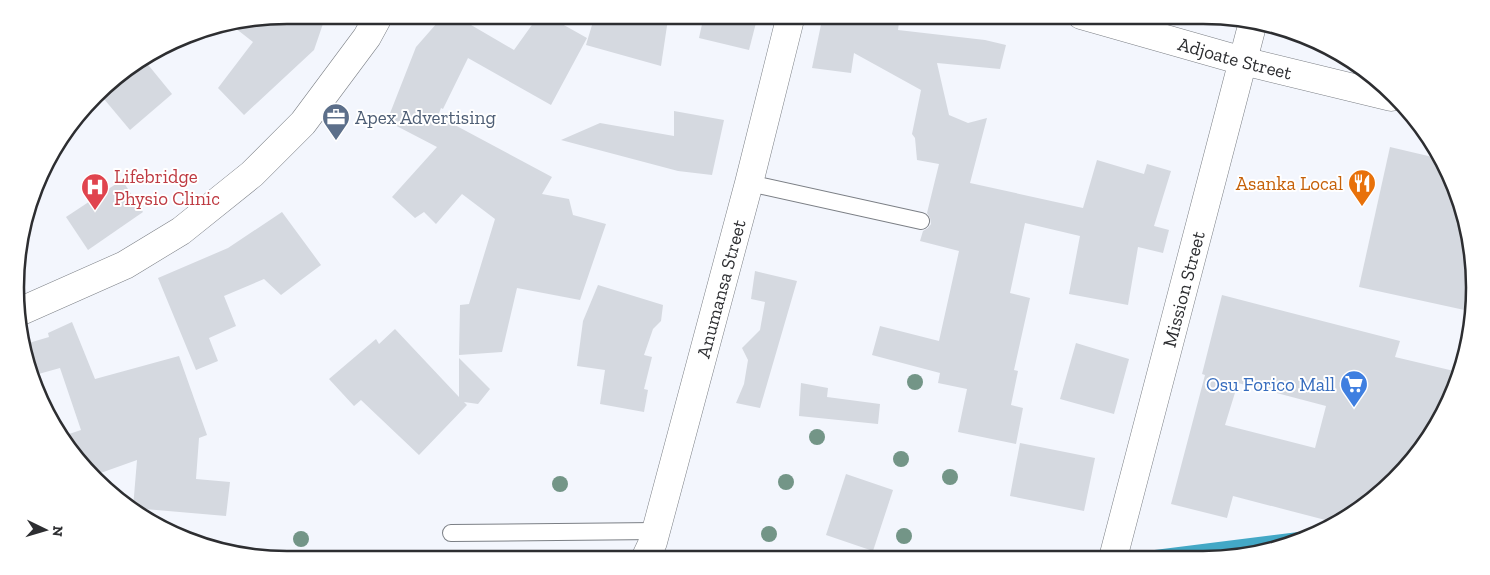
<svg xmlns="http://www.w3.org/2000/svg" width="1490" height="575" viewBox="0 0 1490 575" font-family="'Zilla Slab',serif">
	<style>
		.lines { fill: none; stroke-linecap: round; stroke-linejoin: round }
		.stream { stroke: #43a8c6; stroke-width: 9 }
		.building { fill: #d5d9e0; fill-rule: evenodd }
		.service-casing { stroke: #7b7f85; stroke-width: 18 }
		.minor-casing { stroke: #7b7f85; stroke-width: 29 }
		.service { stroke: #fff; stroke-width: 16 }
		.minor { stroke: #fff; stroke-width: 28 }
		.tree { fill: #739587 }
		.labels { text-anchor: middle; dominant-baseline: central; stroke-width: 4; stroke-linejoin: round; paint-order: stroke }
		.street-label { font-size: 19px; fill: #2d2e31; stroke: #fff }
		.service-label { font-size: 19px; fill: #4e5e75; stroke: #fff; text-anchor: start }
		.health-label { font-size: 19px; fill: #be3a42; stroke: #fff; text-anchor: start }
		.food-label { font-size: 19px; fill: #c56008; stroke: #fff; text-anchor: end }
		.shop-label { font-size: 19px; fill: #366cbe; stroke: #fff; text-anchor: end }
		.rim { fill: none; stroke: #2d2e31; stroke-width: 2.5 }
	</style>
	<rect width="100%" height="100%" fill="#f3f6fd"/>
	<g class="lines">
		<!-- stream -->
		<path class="stream" d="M 1080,558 L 1143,556 L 1311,535"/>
	</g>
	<!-- building -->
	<g class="building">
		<path d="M 288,15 L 326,15 L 314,50 L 244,115 L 218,88 L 253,42 L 230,24 Z"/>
		<path d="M 444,15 L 454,15 L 514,50 L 539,15 L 546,15 L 587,38 L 551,105 L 468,58 L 443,109 L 441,108 L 438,116 L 552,177 L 542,194 L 569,199 L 573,215 L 606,224 L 580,300 L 517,288 L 502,352 L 459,355 L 460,305 L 469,304 L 495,219 L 462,194 L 436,224 L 424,212 L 415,218 L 392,197 L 437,147 L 387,121 L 416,47 Z"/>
		<path d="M 595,15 L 654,15 L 668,19 L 661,66 L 586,45 Z"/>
		<path d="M 704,15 L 758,15 L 749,50 L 699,38 Z"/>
		<path d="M 823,15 L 900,15 L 898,30 L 985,40 L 1006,45 L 1000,69 L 937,63 L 949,115 L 968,123 L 987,118 L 970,183 L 1083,208 L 1097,160 L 1144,174 L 1147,164 L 1171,171 L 1154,226 L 1169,230 L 1163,253 L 1138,247 L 1128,305 L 1069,294 L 1080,236 L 1025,223 L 1010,293 L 1030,298 L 1014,370 L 1018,371 L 1011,405 L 1023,408 L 1016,444 L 958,432 L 967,389 L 938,383 L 940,373 L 872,355 L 880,326 L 939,341 L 959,251 L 920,241 L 923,231 L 928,228 L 931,224 L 930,218 L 927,213 L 939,164 L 917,160 L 915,138 L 912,134 L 921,90 L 854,53 L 851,73 L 812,68 Z"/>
		<path d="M 145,61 L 172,94 L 130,130 L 99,93 L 108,82 Z"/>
		<path d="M 674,111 L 724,120 L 712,175 L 678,171 L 561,140 L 600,123 L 674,136 Z"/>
		<path d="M 1390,147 L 1441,159 L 1473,252 L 1469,311 L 1359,287 Z"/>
		<path d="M 122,180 L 143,212 L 88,250 L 66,217 Z"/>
		<path d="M 282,212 L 321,265 L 281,295 L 264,279 L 224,296 L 236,326 L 209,338 L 218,361 L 196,370 L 158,278 L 228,248 Z"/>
		<path d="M 755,271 L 797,281 L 760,408 L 736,403 L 744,384 L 748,360 L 742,348 L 760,330 L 765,302 L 751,299 Z"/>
		<path d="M 598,285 L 663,305 L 661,321 L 653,329 L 644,355 L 652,357 L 644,389 L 648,390 L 644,412 L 600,404 L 605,370 L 577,366 L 583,321 Z"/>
		<path d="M 1222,295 L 1400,341 L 1395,357 L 1454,371 L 1444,410 L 1438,424 L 1382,492 L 1337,523 L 1233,496 L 1227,518 L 1171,504 L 1205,375 L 1202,374 ZM 1238,383 L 1326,406 L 1315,448 L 1225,425 Z"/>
		<path d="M 72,322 L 95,379 L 179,356 L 207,435 L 199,438 L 196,479 L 230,482 L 226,516 L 133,508 L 137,460 L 95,475 L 61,439 L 60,437 L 81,430 L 60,368 L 35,375 L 22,345 L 49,337 L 48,333 Z"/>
		<path d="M 395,329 L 459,397 L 459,358 L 490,389 L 478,404 L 464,402 L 467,405 L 419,455 L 361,400 L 354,406 L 329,379 L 376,339 L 379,344 Z"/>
		<path d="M 1076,343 L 1129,359 L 1114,414 L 1060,399 Z"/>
		<path d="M 801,383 L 828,388 L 827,397 L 880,404 L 878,424 L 799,416 Z"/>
		<path d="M 1020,443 L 1095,458 L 1084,511 L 1010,496 Z"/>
		<path d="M 846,474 L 893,490 L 873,551 L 826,535 Z"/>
	</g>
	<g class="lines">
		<!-- service casing -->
		<g class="service-casing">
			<g id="service">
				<path d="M 749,183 L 921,221"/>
				<path d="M 451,533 L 656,531"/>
			</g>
		</g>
		<!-- minor casing -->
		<g class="minor-casing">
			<g id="minor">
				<path id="s1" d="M 1081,15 L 1243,61 L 1391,97"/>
				<path d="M 19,312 L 125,265 L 181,231 L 252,174 L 303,123 L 367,37 L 379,15"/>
				<path id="s2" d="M 1113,558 L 1253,22"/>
				<path id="s3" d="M 645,559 L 653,542 L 749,183 L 791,15"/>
			</g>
		</g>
		<!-- service -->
		<use href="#service" class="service"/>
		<!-- minor -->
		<use href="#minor" class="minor"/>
	</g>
	<!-- trees -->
	<g class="tree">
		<circle cx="915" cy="382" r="8"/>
		<circle cx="817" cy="437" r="8"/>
		<circle cx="901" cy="459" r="8"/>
		<circle cx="950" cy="477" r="8"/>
		<circle cx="786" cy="482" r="8"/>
		<circle cx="560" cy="484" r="8"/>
		<circle cx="769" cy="534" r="8"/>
		<circle cx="904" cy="536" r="8"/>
		<circle cx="301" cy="539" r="8"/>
	</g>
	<!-- icons -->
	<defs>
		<g id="office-pin" transform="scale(1.4375)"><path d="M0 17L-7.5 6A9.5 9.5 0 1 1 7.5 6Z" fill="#5c6f8a" stroke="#fff"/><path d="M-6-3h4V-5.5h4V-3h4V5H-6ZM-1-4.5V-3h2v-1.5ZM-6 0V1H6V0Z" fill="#fff"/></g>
		<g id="restaurant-pin" transform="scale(1.4375)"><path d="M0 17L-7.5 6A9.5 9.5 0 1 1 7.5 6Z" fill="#e8710a" stroke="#fff"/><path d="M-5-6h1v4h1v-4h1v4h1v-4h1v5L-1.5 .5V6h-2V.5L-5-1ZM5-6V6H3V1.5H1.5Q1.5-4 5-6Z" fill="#fff"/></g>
		<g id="hospital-pin" transform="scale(1.4375)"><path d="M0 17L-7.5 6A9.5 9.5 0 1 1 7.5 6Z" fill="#e0444e" stroke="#fff"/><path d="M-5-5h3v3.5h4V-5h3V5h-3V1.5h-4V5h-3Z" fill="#fff"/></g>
		<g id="supermarket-pin" transform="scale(1.4375)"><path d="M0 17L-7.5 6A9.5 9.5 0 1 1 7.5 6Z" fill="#3f7fe0" stroke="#fff"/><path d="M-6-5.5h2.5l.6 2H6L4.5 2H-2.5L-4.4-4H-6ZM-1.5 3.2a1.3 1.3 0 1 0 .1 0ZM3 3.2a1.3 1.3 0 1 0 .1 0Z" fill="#fff"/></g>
	</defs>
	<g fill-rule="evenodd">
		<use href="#office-pin" x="336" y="117"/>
		<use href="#restaurant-pin" x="1362" y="183"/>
		<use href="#hospital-pin" x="95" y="187"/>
		<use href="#supermarket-pin" x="1354" y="384"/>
	</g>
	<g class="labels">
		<!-- street labels -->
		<g class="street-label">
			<text stroke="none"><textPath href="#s1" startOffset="160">Adjoate Street</textPath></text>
			<text stroke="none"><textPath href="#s3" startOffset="281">Anumansa Street</textPath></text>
			<text stroke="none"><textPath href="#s2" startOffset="278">Mission Street</textPath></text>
		</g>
		<!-- service labels -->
		<g class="service-label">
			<text x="355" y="117">Apex Advertising</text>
		</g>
		<!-- health labels -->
		<g class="health-label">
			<text x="114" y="176">Lifebridge<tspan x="114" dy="22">Physio Clinic</tspan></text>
		</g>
		<!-- food labels -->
		<g class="food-label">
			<text x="1343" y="183">Asanka Local</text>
		</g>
		<!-- shop labels -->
		<g class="shop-label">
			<text x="1335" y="384">Osu Forico Mall</text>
		</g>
	</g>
	<!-- crop -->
	<path d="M0 0H1490V575H0ZM287 24H1203A263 263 0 0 1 1466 287V288A263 263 0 0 1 1203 551H287A263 263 0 0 1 24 288V287A263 263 0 0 1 287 24Z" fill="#fff" fill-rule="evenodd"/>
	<path class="rim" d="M287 24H1203A263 263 0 0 1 1466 287V288A263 263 0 0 1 1203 551H287A263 263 0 0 1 24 288V287A263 263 0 0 1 287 24Z"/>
	<!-- north arrow -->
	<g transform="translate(45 530) rotate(95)" stroke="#ffffff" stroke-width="4" paint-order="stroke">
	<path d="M0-4L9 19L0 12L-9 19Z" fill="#2d2e31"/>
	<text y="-8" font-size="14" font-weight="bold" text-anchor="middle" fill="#2d2e31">N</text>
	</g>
</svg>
